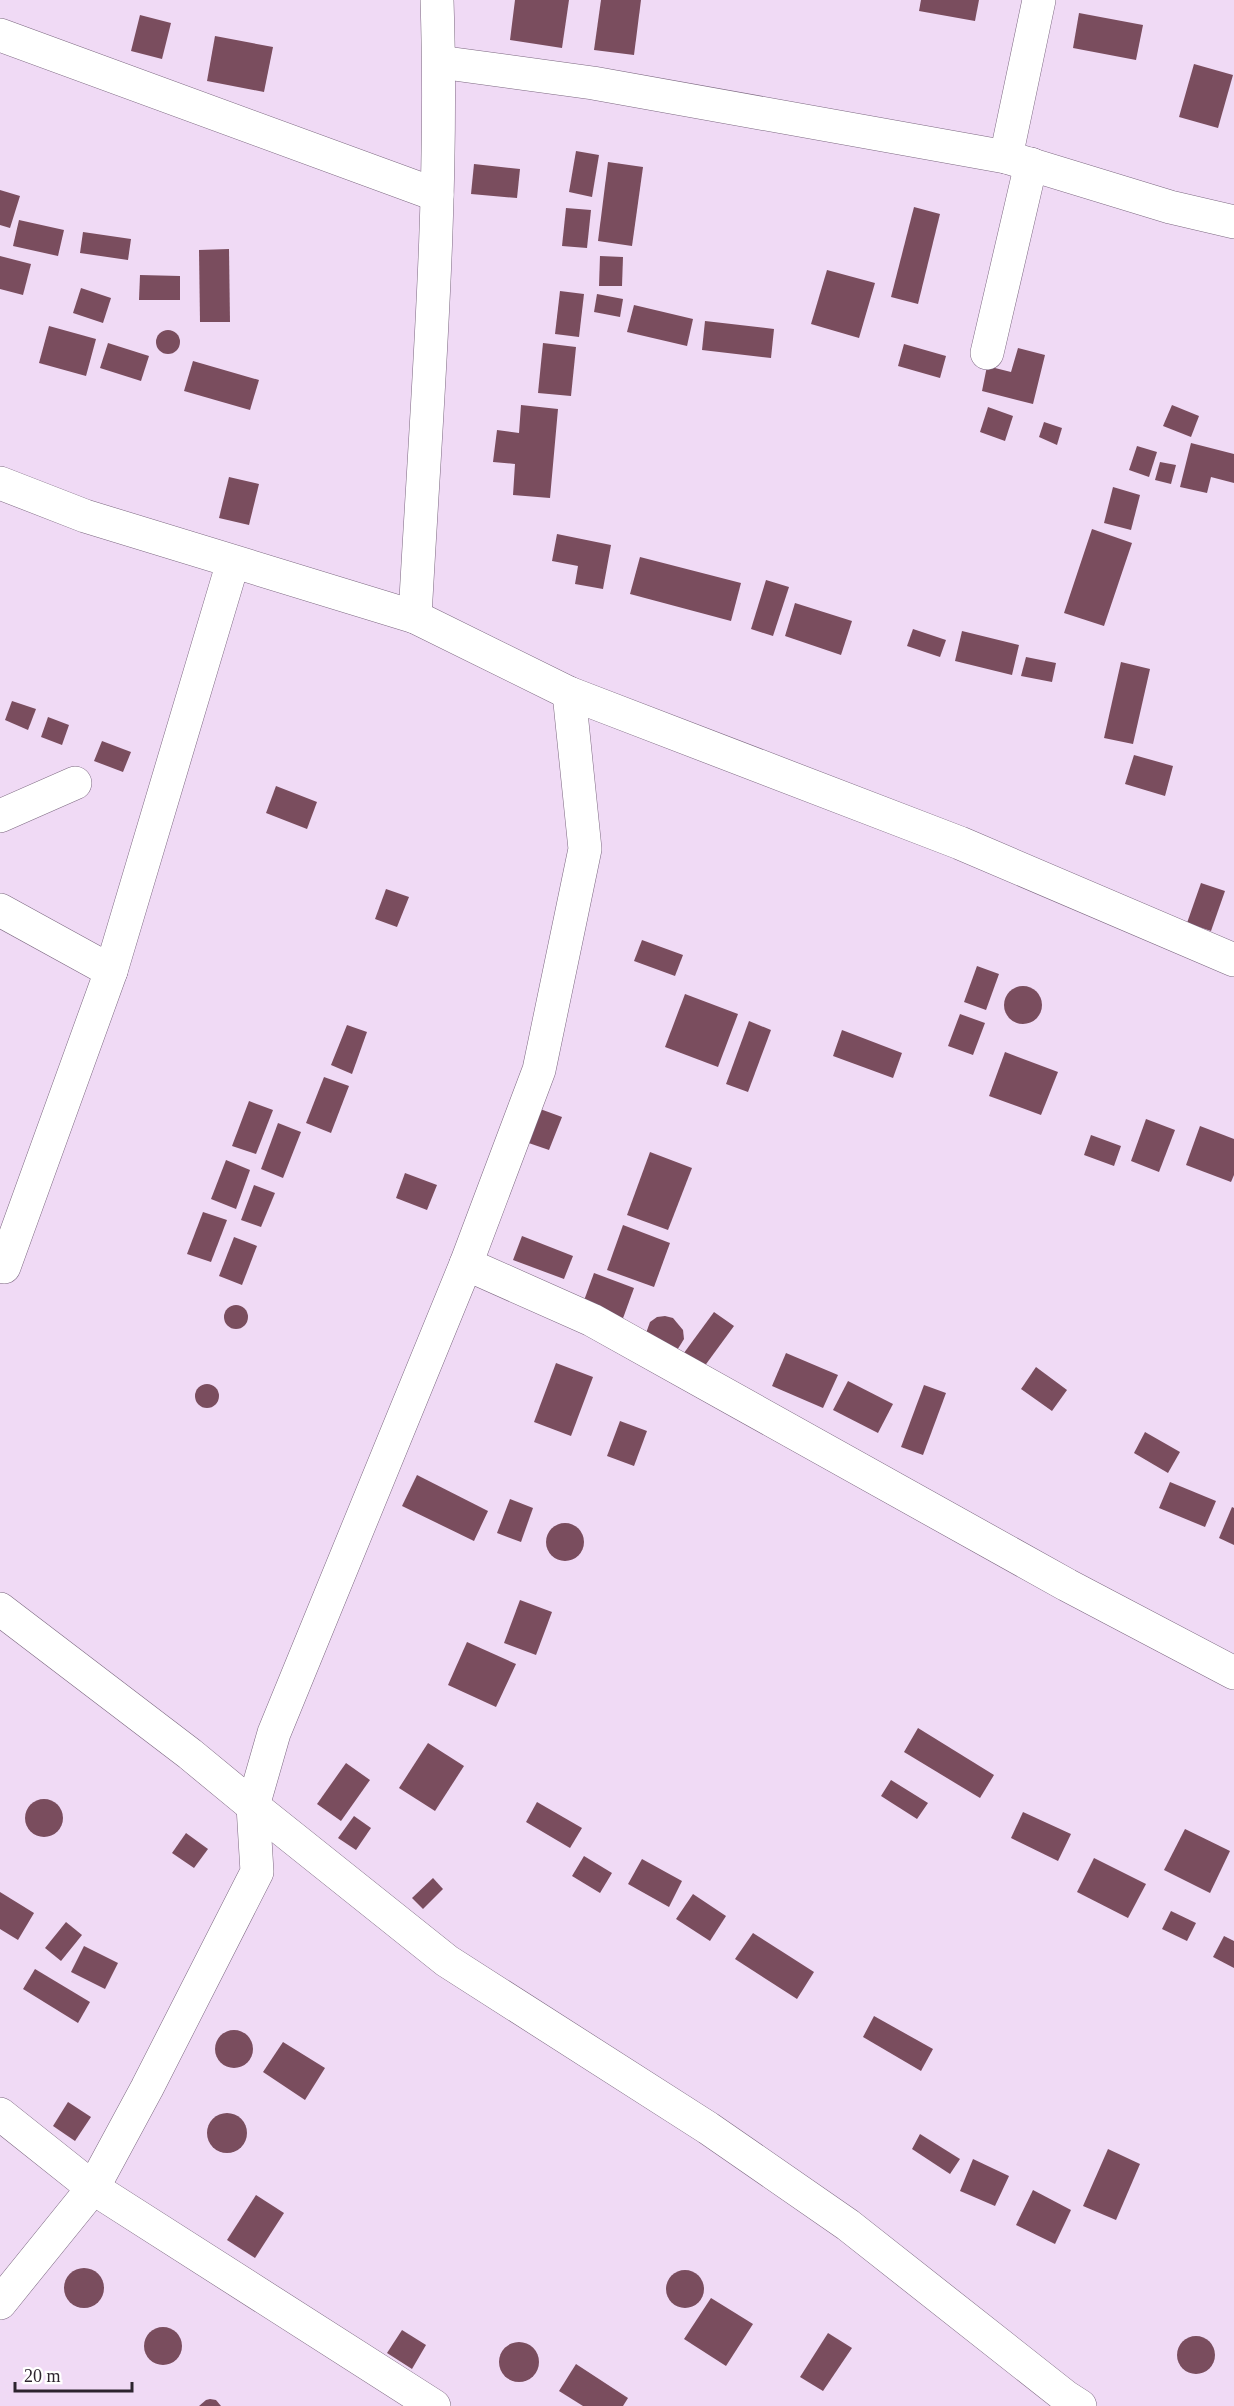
<svg xmlns="http://www.w3.org/2000/svg" width="1234" height="2406" viewBox="0 0 1234 2406" font-family="'Times New Roman',serif">
	<style>
		.building { fill: #7a4d5e }
		.lines { fill: none; stroke-linecap: round; stroke-linejoin: round }
		.minor-casing { stroke: #7c6880; stroke-width: 34 }
		.minor { stroke: #fff; stroke-width: 33 }
	</style>
	<rect width="100%" height="100%" fill="#f0daf5"/>
	<!-- building -->
	<g class="building">
		<path d="M 515,0 L 569,0 L 562,48 L 510,40 Z"/>
		<path d="M 601,0 L 641,0 L 634,55 L 594,50 Z"/>
		<path d="M 921,0 L 979,0 L 975,21 L 919,11 Z"/>
		<path d="M 1079,13 L 1143,25 L 1136,60 L 1073,48 Z"/>
		<path d="M 140,15 L 171,23 L 162,59 L 131,51 Z"/>
		<path d="M 215,36 L 273,47 L 264,92 L 207,81 Z"/>
		<path d="M 1194,64 L 1233,75 L 1218,128 L 1179,117 Z"/>
		<path d="M 576,151 L 599,155 L 592,197 L 569,192 Z"/>
		<path d="M 608,162 L 643,167 L 632,246 L 598,241 Z"/>
		<path d="M 474,164 L 520,169 L 517,198 L 471,194 Z"/>
		<path d="M 0,190 L 20,196 L 10,228 L 0,225 Z"/>
		<path d="M 914,207 L 940,214 L 918,304 L 891,297 Z"/>
		<path d="M 566,208 L 591,210 L 587,248 L 562,246 Z"/>
		<path d="M 19,220 L 64,230 L 58,256 L 13,246 Z"/>
		<path d="M 83,232 L 131,239 L 128,260 L 80,253 Z"/>
		<path d="M 229,249 L 230,322 L 200,322 L 199,250 Z"/>
		<path d="M 0,256 L 31,264 L 23,295 L 0,289 Z"/>
		<path d="M 600,256 L 623,257 L 622,286 L 599,286 Z"/>
		<path d="M 827,270 L 875,283 L 859,338 L 811,324 Z"/>
		<path d="M 140,275 L 180,276 L 180,300 L 139,300 Z"/>
		<path d="M 81,288 L 111,298 L 103,323 L 73,313 Z"/>
		<path d="M 560,291 L 584,294 L 579,337 L 555,334 Z"/>
		<path d="M 597,294 L 623,299 L 620,317 L 594,312 Z"/>
		<path d="M 634,305 L 693,319 L 687,346 L 627,332 Z"/>
		<path d="M 705,321 L 774,329 L 771,358 L 702,350 Z"/>
		<path d="M 49,326 L 96,339 L 86,376 L 39,363 Z"/>
		<circle cx="168" cy="342" r="12"/>
		<path d="M 108,343 L 149,356 L 141,381 L 100,368 Z"/>
		<path d="M 543,343 L 576,347 L 571,396 L 538,393 Z"/>
		<path d="M 904,344 L 946,356 L 940,378 L 898,366 Z"/>
		<path d="M 1018,348 L 1045,355 L 1033,404 L 982,391 L 987,366 L 1011,372 Z"/>
		<path d="M 193,361 L 259,380 L 250,410 L 184,391 Z"/>
		<path d="M 521,405 L 558,409 L 550,498 L 513,495 L 515,464 L 493,462 L 497,430 L 519,433 Z"/>
		<path d="M 1172,405 L 1199,416 L 1191,437 L 1163,426 Z"/>
		<path d="M 988,407 L 1013,416 L 1005,441 L 980,432 Z"/>
		<path d="M 1044,422 L 1062,428 L 1057,445 L 1039,437 Z"/>
		<path d="M 1191,443 L 1234,454 L 1234,483 L 1211,477 L 1207,493 L 1180,487 Z"/>
		<path d="M 1137,446 L 1157,452 L 1149,477 L 1129,470 Z"/>
		<path d="M 1160,462 L 1176,465 L 1171,484 L 1155,480 Z"/>
		<path d="M 229,477 L 259,484 L 249,525 L 219,518 Z"/>
		<path d="M 1113,487 L 1140,495 L 1131,530 L 1104,523 Z"/>
		<path d="M 1092,529 L 1132,543 L 1104,626 L 1064,613 Z"/>
		<path d="M 557,534 L 611,545 L 603,589 L 575,584 L 578,566 L 552,561 Z"/>
		<path d="M 640,557 L 741,583 L 731,621 L 630,594 Z"/>
		<path d="M 766,580 L 789,587 L 773,636 L 751,629 Z"/>
		<path d="M 795,603 L 852,621 L 841,655 L 785,636 Z"/>
		<path d="M 913,629 L 946,640 L 940,657 L 907,646 Z"/>
		<path d="M 962,631 L 1019,645 L 1012,675 L 955,661 Z"/>
		<path d="M 1026,657 L 1056,663 L 1052,682 L 1021,676 Z"/>
		<path d="M 1121,662 L 1150,669 L 1133,744 L 1104,738 Z"/>
		<path d="M 12,701 L 36,709 L 28,730 L 5,720 Z"/>
		<path d="M 48,717 L 69,725 L 62,745 L 41,737 Z"/>
		<path d="M 102,741 L 131,752 L 123,772 L 94,761 Z"/>
		<path d="M 1134,755 L 1173,766 L 1165,796 L 1125,784 Z"/>
		<path d="M 276,786 L 317,802 L 307,829 L 266,813 Z"/>
		<path d="M 1201,883 L 1225,891 L 1211,931 L 1187,923 Z"/>
		<path d="M 386,889 L 409,897 L 397,927 L 375,919 Z"/>
		<path d="M 642,940 L 683,955 L 675,976 L 634,961 Z"/>
		<path d="M 977,966 L 999,974 L 986,1010 L 964,1002 Z"/>
		<circle cx="1023" cy="1005" r="19"/>
		<path d="M 685,994 L 738,1014 L 718,1067 L 665,1047 Z"/>
		<path d="M 960,1014 L 985,1023 L 973,1055 L 948,1046 Z"/>
		<path d="M 749,1021 L 771,1030 L 748,1092 L 726,1084 Z"/>
		<path d="M 347,1025 L 367,1032 L 352,1074 L 331,1065 Z"/>
		<path d="M 842,1030 L 902,1053 L 893,1078 L 833,1056 Z"/>
		<path d="M 1005,1052 L 1058,1072 L 1041,1115 L 989,1096 Z"/>
		<path d="M 324,1077 L 349,1086 L 331,1133 L 306,1123 Z"/>
		<path d="M 249,1101 L 273,1110 L 256,1154 L 232,1146 Z"/>
		<path d="M 532,1106 L 562,1117 L 549,1150 L 520,1140 Z"/>
		<path d="M 1146,1119 L 1175,1130 L 1159,1172 L 1131,1161 Z"/>
		<path d="M 278,1123 L 301,1132 L 283,1178 L 261,1169 Z"/>
		<path d="M 1200,1126 L 1234,1139 L 1234,1175 L 1231,1182 L 1186,1165 Z"/>
		<path d="M 1091,1135 L 1121,1146 L 1114,1166 L 1084,1155 Z"/>
		<path d="M 650,1152 L 692,1168 L 668,1230 L 627,1215 Z"/>
		<path d="M 226,1160 L 250,1170 L 236,1209 L 211,1199 Z"/>
		<path d="M 405,1173 L 437,1185 L 427,1210 L 396,1198 Z"/>
		<path d="M 254,1185 L 275,1193 L 261,1227 L 241,1220 Z"/>
		<path d="M 203,1212 L 227,1220 L 211,1262 L 187,1254 Z"/>
		<path d="M 623,1225 L 670,1243 L 654,1287 L 607,1270 Z"/>
		<path d="M 522,1236 L 573,1256 L 564,1279 L 513,1260 Z"/>
		<path d="M 234,1237 L 257,1246 L 242,1285 L 219,1276 Z"/>
		<path d="M 594,1273 L 634,1288 L 622,1321 L 582,1306 Z"/>
		<circle cx="236" cy="1317" r="12"/>
		<path d="M 714,1312 L 734,1326 L 701,1371 L 681,1357 Z"/>
		<path d="M 665,1316 L 673,1318 L 683,1330 L 684,1339 L 676,1352 L 645,1336 L 650,1322 L 657,1317 Z"/>
		<path d="M 786,1353 L 838,1375 L 823,1408 L 772,1386 Z"/>
		<path d="M 556,1363 L 593,1377 L 571,1436 L 534,1422 Z"/>
		<path d="M 1036,1367 L 1067,1390 L 1052,1411 L 1021,1389 Z"/>
		<path d="M 848,1381 L 893,1404 L 878,1433 L 833,1410 Z"/>
		<circle cx="207" cy="1396" r="12"/>
		<path d="M 924,1385 L 946,1393 L 923,1455 L 901,1447 Z"/>
		<path d="M 620,1421 L 647,1431 L 634,1466 L 607,1456 Z"/>
		<path d="M 1145,1432 L 1180,1452 L 1168,1473 L 1134,1453 Z"/>
		<path d="M 417,1475 L 488,1511 L 474,1541 L 402,1506 Z"/>
		<path d="M 1170,1482 L 1216,1501 L 1205,1527 L 1159,1508 Z"/>
		<path d="M 510,1499 L 533,1508 L 521,1542 L 497,1533 Z"/>
		<path d="M 1232,1507 L 1234,1508 L 1234,1545 L 1219,1538 Z"/>
		<circle cx="565" cy="1542" r="19"/>
		<path d="M 520,1600 L 552,1612 L 536,1655 L 504,1643 Z"/>
		<path d="M 467,1642 L 516,1664 L 496,1707 L 448,1685 Z"/>
		<path d="M 918,1728 L 994,1775 L 980,1798 L 904,1752 Z"/>
		<path d="M 428,1743 L 464,1766 L 435,1811 L 399,1788 Z"/>
		<path d="M 346,1763 L 370,1780 L 341,1821 L 317,1804 Z"/>
		<path d="M 891,1780 L 928,1803 L 917,1819 L 881,1796 Z"/>
		<circle cx="44" cy="1818" r="19"/>
		<path d="M 537,1802 L 582,1828 L 570,1848 L 526,1822 Z"/>
		<path d="M 1023,1812 L 1071,1834 L 1058,1861 L 1011,1838 Z"/>
		<path d="M 354,1816 L 371,1828 L 356,1850 L 338,1838 Z"/>
		<path d="M 1185,1829 L 1230,1851 L 1210,1893 L 1164,1870 Z"/>
		<path d="M 186,1833 L 208,1849 L 194,1868 L 172,1853 Z"/>
		<path d="M 584,1856 L 612,1873 L 600,1893 L 572,1876 Z"/>
		<path d="M 1094,1858 L 1146,1884 L 1128,1918 L 1077,1892 Z"/>
		<path d="M 642,1859 L 682,1881 L 669,1907 L 628,1884 Z"/>
		<path d="M 433,1878 L 443,1889 L 423,1909 L 412,1898 Z"/>
		<path d="M 0,1892 L 34,1913 L 18,1940 L 0,1929 Z"/>
		<path d="M 693,1894 L 726,1916 L 710,1941 L 676,1919 Z"/>
		<path d="M 1171,1911 L 1196,1923 L 1187,1941 L 1162,1929 Z"/>
		<path d="M 66,1922 L 82,1935 L 61,1961 L 45,1948 Z"/>
		<path d="M 753,1933 L 814,1972 L 797,1999 L 735,1959 Z"/>
		<path d="M 1224,1936 L 1234,1941 L 1234,1968 L 1213,1957 Z"/>
		<path d="M 84,1946 L 118,1963 L 105,1989 L 71,1972 Z"/>
		<path d="M 35,1969 L 90,2002 L 78,2023 L 23,1989 Z"/>
		<path d="M 874,2016 L 933,2049 L 921,2071 L 863,2037 Z"/>
		<circle cx="234" cy="2049" r="19"/>
		<path d="M 283,2042 L 325,2068 L 305,2100 L 263,2072 Z"/>
		<path d="M 68,2102 L 91,2117 L 75,2141 L 53,2126 Z"/>
		<circle cx="227" cy="2133" r="20"/>
		<path d="M 920,2134 L 960,2159 L 950,2174 L 912,2149 Z"/>
		<path d="M 1108,2149 L 1140,2164 L 1116,2220 L 1083,2206 Z"/>
		<path d="M 973,2159 L 1009,2176 L 995,2206 L 960,2191 Z"/>
		<path d="M 1033,2190 L 1071,2210 L 1055,2244 L 1016,2225 Z"/>
		<path d="M 256,2195 L 284,2213 L 255,2258 L 227,2240 Z"/>
		<circle cx="84" cy="2288" r="20"/>
		<circle cx="685" cy="2289" r="19"/>
		<path d="M 711,2298 L 753,2324 L 726,2366 L 684,2339 Z"/>
		<circle cx="163" cy="2346" r="19"/>
		<path d="M 402,2330 L 426,2345 L 412,2369 L 387,2353 Z"/>
		<path d="M 828,2333 L 852,2348 L 823,2391 L 800,2377 Z"/>
		<circle cx="1196" cy="2355" r="19"/>
		<circle cx="519" cy="2362" r="20"/>
		<path d="M 576,2364 L 628,2398 L 623,2406 L 583,2406 L 559,2391 Z"/>
		<path d="M 210,2399 L 216,2400 L 221,2406 L 199,2406 L 206,2400 Z"/>
	</g>
	<g class="lines">
		<!-- minor casing -->
		<g class="minor-casing">
			<g id="minor">
				<path d="M 0,35 L 437,195"/>
				<path d="M 439,62 L 593,83 L 1006,157 L 1170,207 L 1234,222"/>
				<path d="M 1006,157 L 1039,0"/>
				<path d="M 987,353 L 1031,164"/>
				<path d="M 0,483 L 85,516 L 415,617 L 569,693 L 960,843 L 1234,960"/>
				<path d="M 415,617 C 426,412 444,205 437,0"/>
				<path d="M 0,816 L 75,783"/>
				<path d="M 0,910 L 111,971"/>
				<path d="M 466,1264 L 592,1320 L 1067,1585 L 1234,1673"/>
				<path d="M 4,1267 L 111,971 L 233,562"/>
				<path d="M 0,1609 L 190,1754 L 253,1806 L 447,1961 L 708,2128 L 848,2225 L 1066,2397 L 1080,2406"/>
				<path d="M 0,2114 L 93,2188 L 434,2406"/>
				<path d="M 0,2303 L 93,2188 L 147,2088 L 257,1872 L 253,1806 L 274,1733 L 466,1264 L 539,1070 L 585,849 L 569,693"/>
			</g>
		</g>
		<!-- minor -->
		<use href="#minor" class="minor"/>
	</g>
	<!-- scale -->
	<path d="M15 2382v9h117v-9" fill="none" stroke="#2d242e" stroke-width="3"/>
	<text x="24" y="2382" font-size="18" fill="#2d242e" stroke="#ffffff" stroke-width="4.5" paint-order="stroke">20 m</text>
</svg>
